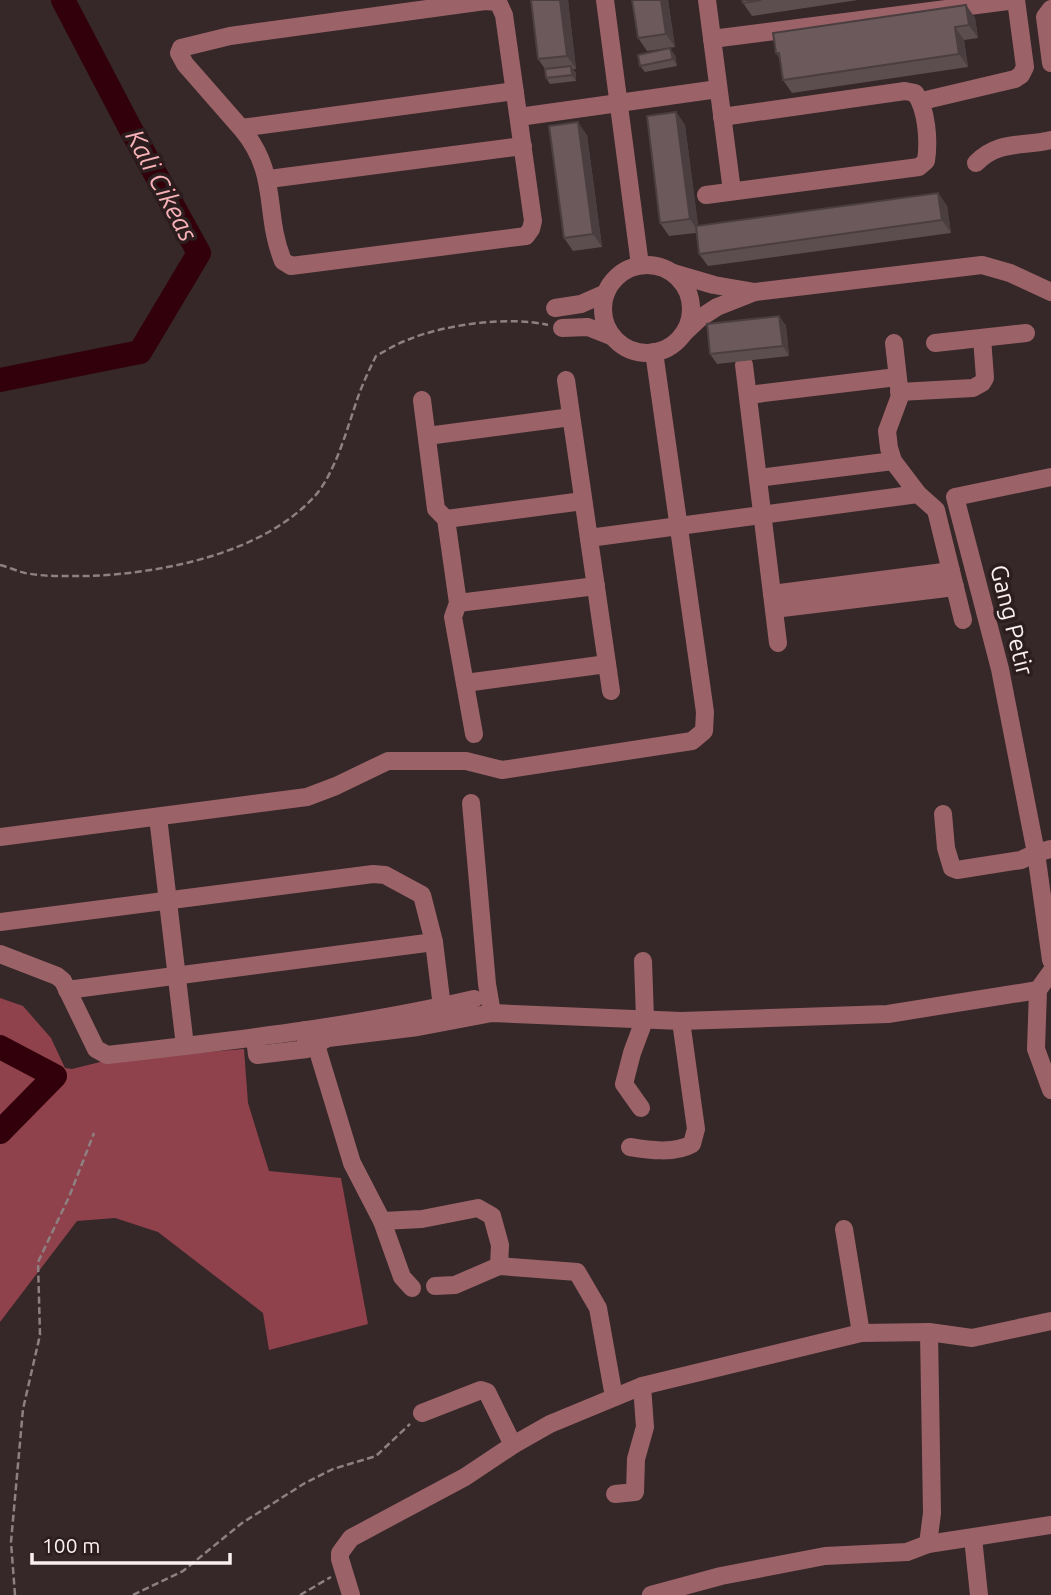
<svg xmlns="http://www.w3.org/2000/svg" width="1051" height="1595" viewBox="0 0 1051 1595" font-family="Ubuntu,sans-serif">
	<style>
		.forest { fill: #8f424c }
		.lines { fill: none; stroke-linecap: round; stroke-linejoin: round }
		.river { stroke: #32000a; stroke-width: 24 }
		.path { stroke: #8e8081; stroke-width: 2.5; stroke-dasharray: 7 3.5; stroke-linecap: butt }
		.minor { stroke: #9b6368; stroke-width: 18 }
		.wall { fill: #5c4d4e }
		.shaded-wall { fill: #4b3e40 }
		.building { fill: #6b595b; stroke: #4b3e40; stroke-width: 2 }
		.labels { text-anchor: middle; dominant-baseline: central; stroke-width: 7; stroke-linejoin: round; paint-order: stroke }
		.street-label { font-size: 24px; fill: #fbf0f1; stroke: #2c1d1e }
		.water-label { font-size: 26px; font-style: italic; fill: #f7b2b8; stroke: #2c1d1e }
	</style>
	<rect width="100%" height="100%" fill="#362728"/>
	<!-- forest -->
	<path class="forest" d="M 0,998 L 23,1006 L 51,1038 L 65,1068 L 72,1069 L 108,1060 L 244,1049 L 248,1103 L 269,1171 L 341,1178 L 368,1324 L 269,1350 L 263,1313 L 158,1232 L 115,1218 L 77,1221 L 0,1322 Z"/>
	<g class="lines">
		<!-- river -->
		<g class="river">
			<path d="M 0,380 L 140,352 L 199,253 L 129,126 L 63,0"/>
			<path d="M 0,1047 L 55,1076 L 0,1132"/>
		</g>
		<!-- path -->
		<g class="path">
			<path d="M 0,565 C 8,567 17,571 25,573 C 46,577 68,576 89,576 C 163,573 261,554 314,497 C 335,474 347,429 357,400 C 362,385 369,370 376,356 C 387,350 398,343 410,339 C 447,324 510,316 548,325"/>
			<path d="M 15,1595 L 11,1542 L 23,1409 L 40,1335 L 38,1262 L 69,1197 L 94,1133"/>
			<path d="M 133,1595 L 183,1571 L 242,1523 L 305,1483 L 333,1469 L 376,1456 L 410,1424"/>
			<path d="M 300,1595 L 331,1577"/>
		</g>
		<!-- minor -->
		<g class="minor">
			<path d="M 605,0 L 640,265"/>
			<path d="M 707,0 L 732,191"/>
			<path d="M 1051,9 L 1045,17 L 1051,63"/>
			<path d="M 712,39 L 1016,0"/>
			<path d="M 922,101 L 1015,79 L 1021,75 L 1025,67 L 1016,0"/>
			<path d="M 519,117 L 718,89"/>
			<path d="M 241,128 L 185,64 L 179,53 L 181,48 L 230,36 L 485,1 L 498,2 L 504,15 L 533,221 L 531,229 L 526,236 L 291,266 L 283,261 C 263,212 280,174 241,128 L 515,91"/>
			<path d="M 976,163 C 998,140 1022,147 1051,140"/>
			<path d="M 269,179 L 523,146"/>
			<path d="M 706,195 L 919,167 L 926,161 C 929,141 927,109 915,93 L 905,91 L 722,117"/>
			<circle cx="647" cy="309" r="44"/>
			<path d="M 673,273 L 714,285 L 755,292"/>
			<path d="M 555,308 L 581,304 L 606,293"/>
			<path d="M 562,328 L 588,327 L 613,337"/>
			<path d="M 683,334 L 700,318 L 717,307 L 755,292 L 982,265 L 1010,273 L 1051,292"/>
			<path d="M 894,343 L 900,396 L 887,431 L 889,448 L 893,461 L 918,494 L 936,510 L 963,620"/>
			<path d="M 935,343 L 1026,333"/>
			<path d="M 744,365 L 778,643"/>
			<path d="M 566,380 L 611,691"/>
			<path d="M 899,392 L 973,388 L 982,383 L 985,378 L 982,338"/>
			<path d="M 748,395 L 897,377"/>
			<path d="M 422,400 L 436,509 L 446,519 L 458,603 L 453,617 L 474,734"/>
			<path d="M 427,436 L 571,417"/>
			<path d="M 758,478 L 893,461"/>
			<path d="M 446,519 L 583,501"/>
			<path d="M 589,538 L 918,494"/>
			<path d="M 772,594 L 951,571"/>
			<path d="M 458,603 L 596,586"/>
			<path d="M 774,609 L 955,587"/>
			<path d="M 465,683 L 607,664"/>
			<path d="M 471,803 L 487,984 L 492,1013"/>
			<path d="M 943,814 L 946,848 L 952,868 L 957,870 L 1021,860 L 1036,853 L 1000,669 L 955,497 L 1051,477"/>
			<path d="M 158,817 L 185,1046"/>
			<path d="M 0,837 L 307,797 L 336,786 L 388,761 L 466,761 L 502,770 L 692,741 L 704,731 L 705,712 L 654,352"/>
			<path d="M 1051,849 L 1036,853 L 1051,960"/>
			<path d="M 0,922 L 373,874 L 385,875 L 422,895 L 434,942 L 442,1007"/>
			<path d="M 0,954 L 57,976 L 63,981 L 96,1049 L 107,1055 C 230,1041 353,1027 474,999"/>
			<path d="M 1051,972 L 1038,990 L 1036,1049 L 1051,1090"/>
			<path d="M 67,990 L 434,942"/>
			<path d="M 255,1038 L 257,1055 L 307,1049 L 305,1030"/>
			<path d="M 641,1108 L 624,1084 L 632,1053 L 645,1018 L 643,961"/>
			<path d="M 630,1147 C 648,1150 675,1154 692,1144 L 696,1129 L 681,1021"/>
			<path d="M 382,1221 L 422,1219 L 478,1208 L 492,1216 L 500,1245 L 499,1266"/>
			<path d="M 844,1229 L 861,1333"/>
			<path d="M 435,1286 L 455,1285 L 499,1266 L 577,1272 L 598,1308 L 614,1397"/>
			<path d="M 412,1288 L 402,1277 L 382,1221 L 352,1163 L 317,1048 L 320,1042 L 328,1038 L 418,1027 L 492,1013 L 681,1021 L 888,1014 L 1038,990"/>
			<path d="M 422,1413 L 481,1390 L 487,1392 L 513,1445"/>
			<path d="M 615,1494 L 635,1492 L 636,1459 L 645,1427 L 642,1386"/>
			<path d="M 973,1538 L 979,1595"/>
			<path d="M 928,1544 L 1051,1525"/>
			<path d="M 351,1595 L 340,1559 L 340,1553 L 351,1538 L 465,1477 L 513,1445 L 550,1424 L 642,1386 L 861,1333 L 929,1332 L 972,1338 L 1051,1321"/>
			<path d="M 651,1595 L 721,1576 L 825,1556 L 907,1552 L 928,1544 L 932,1513 L 929,1332"/>
		</g>
	</g>
	<!-- wall -->
	<g class="wall">
		<path d="M 531,0 L 568,0 L 576,69 L 573,69 L 576,73 L 576,81 L 550,84 L 546,78 L 545,69 L 538,59 Z"/>
		<path d="M 668,0 L 675,47 L 647,51 L 638,38 Z"/>
		<path d="M 742,0 L 858,0 L 752,16 L 743,3 Z"/>
		<path d="M 966,5 L 975,18 L 978,38 L 964,40 L 968,67 L 792,93 L 783,80 L 780,59 L 776,53 Z"/>
		<path d="M 675,55 L 677,66 L 645,72 L 640,66 Z"/>
		<path d="M 676,112 L 685,125 L 698,226 L 938,193 L 947,206 L 951,233 L 708,266 L 699,254 L 696,233 L 669,236 L 660,223 Z"/>
		<path d="M 587,135 L 602,247 L 573,251 L 564,238 Z"/>
		<path d="M 779,316 L 786,326 L 789,356 L 717,364 L 710,354 Z"/>
	</g>
	<!-- shaded-wall -->
	<g class="shaded-wall">
		<path d="M 560,0 L 568,0 L 576,69 L 567,56 Z"/>
		<path d="M 661,0 L 668,0 L 675,47 L 666,34 Z"/>
		<path d="M 966,5 L 975,18 L 978,38 L 969,25 Z"/>
		<path d="M 955,27 L 964,40 L 968,67 L 959,54 Z"/>
		<path d="M 670,48 L 675,55 L 677,66 L 673,59 Z"/>
		<path d="M 571,66 L 576,73 L 576,81 L 572,75 Z"/>
		<path d="M 676,112 L 685,125 L 699,232 L 690,219 Z"/>
		<path d="M 578,122 L 587,135 L 602,247 L 593,234 Z"/>
		<path d="M 938,193 L 947,206 L 951,233 L 942,220 Z"/>
		<path d="M 779,316 L 786,326 L 789,356 L 783,346 Z"/>
	</g>
	<!-- building -->
	<g class="building">
		<path d="M 531,0 L 560,0 L 567,56 L 538,59 Z"/>
		<path d="M 632,0 L 661,0 L 666,34 L 638,38 Z"/>
		<path d="M 742,0 L 761,0 L 743,3 Z"/>
		<path d="M 966,5 L 969,25 L 955,27 L 959,54 L 783,80 L 779,53 L 776,53 L 773,33 Z"/>
		<path d="M 670,48 L 673,59 L 640,66 L 638,55 Z"/>
		<path d="M 571,66 L 572,75 L 546,78 L 545,69 Z"/>
		<path d="M 676,112 L 690,219 L 660,223 L 647,116 Z"/>
		<path d="M 578,122 L 593,234 L 564,238 L 549,126 Z"/>
		<path d="M 938,193 L 942,220 L 699,254 L 696,226 Z"/>
		<path d="M 779,316 L 783,346 L 710,354 L 707,324 Z"/>
	</g>
	<g class="labels">
		<!-- street labels -->
		<g class="street-label">
			<text transform="translate(1012 620) rotate(76)">Gang Petir</text>
		</g>
		<!-- water labels -->
		<g class="water-label">
			<text transform="translate(162 185) rotate(62)">Kali Cikeas</text>
		</g>
	</g>
	<!-- scale -->
	<path d="M32 1553v10h198v-10" fill="none" stroke="#fbf0f1" stroke-width="3.5"/>
	<text x="42" y="1553" font-size="21" fill="#fbf0f1" stroke="#2c1d1e" stroke-width="5" paint-order="stroke">100 m</text>
</svg>
